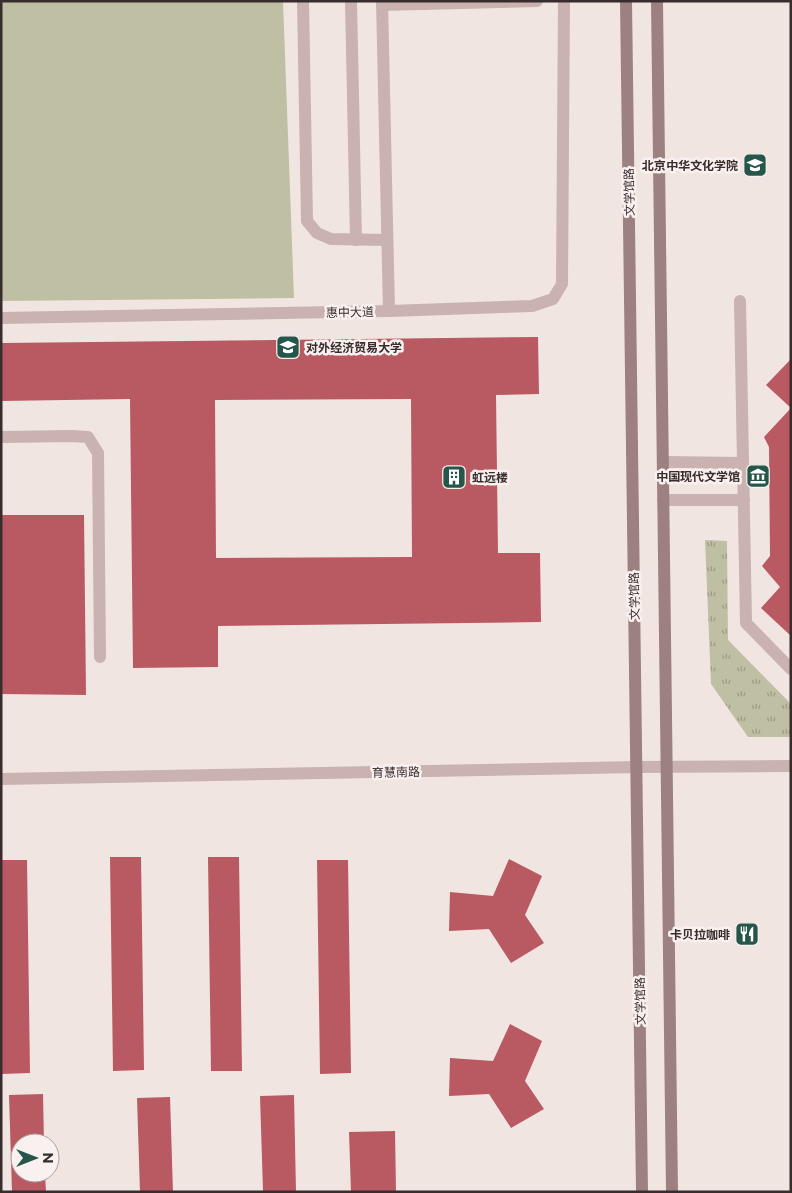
<svg xmlns="http://www.w3.org/2000/svg" width="792" height="1193" viewBox="0 0 792 1193" font-family="Montserrat,'Noto Sans SC',sans-serif">
	<style>
		.grass { fill: url(#grass-tufts) }
		.garden { fill: #bfbfa3 }
		.building { fill: #b95962; fill-rule: evenodd }
		.lines { fill: none; stroke-linecap: round; stroke-linejoin: round }
		.service { stroke: #c9b2af; stroke-width: 12 }
		.tertiary { stroke: #c9b2af; stroke-width: 12 }
		.secondary { stroke: #9c8180; stroke-width: 12 }
		.labels { text-anchor: middle; dominant-baseline: central; stroke-width: 5; stroke-linejoin: round; paint-order: stroke }
		.poi-label { font-size: 12px; font-weight: bold; fill: #382c2d; stroke: #f9f1ef; text-anchor: end }
		.street-label { font-size: 12px; fill: #382c2d; stroke: #f9f1ef }
	</style>
	<defs>
		<pattern id="grass-tufts" width="24" height="20" patternUnits="userSpaceOnUse" patternTransform="scale(1.25)"><rect width="24" height="20" fill="#bfbfa3"/><path d="M3 7l-1-3M5 7V3M7 7l1-3M15 17l-1-3M17 17v-4M19 17l1-3" fill="none" stroke="#9c9b85"/></pattern>
	</defs>
	<rect width="100%" height="100%" fill="#f1e5e2"/>
	<!-- grass -->
	<path class="grass" d="M 705,540 L 727,541 L 728,640 L 791,704 L 791,737 L 748,737 L 711,684 Z"/>
	<!-- garden -->
	<path class="garden" d="M 1,1 L 283,1 L 294,298 L 1,301 Z"/>
	<!-- building -->
	<g class="building">
		<path d="M 538,337 L 539,394 L 496,395 L 498,553 L 540,553 L 541,622 L 218,626 L 218,667 L 133,668 L 130,399 L 1,401 L 1,343 ZM 411,399 L 412,557 L 216,558 L 215,400 Z"/>
		<path d="M 791,359 L 791,408 L 766,385 Z"/>
		<path d="M 791,408 L 791,636 L 761,608 L 780,587 L 762,566 L 770,556 L 769,447 L 764,437 Z"/>
		<path d="M 1,515 L 84,515 L 86,695 L 1,694 Z"/>
		<path d="M 110,857 L 141,857 L 144,1070 L 113,1071 Z"/>
		<path d="M 208,857 L 239,857 L 242,1071 L 211,1071 Z"/>
		<path d="M 509,859 L 542,876 L 525,915 L 544,943 L 511,963 L 489,929 L 449,931 L 450,892 L 493,896 Z"/>
		<path d="M 1,860 L 27,860 L 30,1073 L 1,1074 Z"/>
		<path d="M 317,860 L 348,860 L 351,1073 L 320,1074 Z"/>
		<path d="M 510,1024 L 542,1041 L 525,1081 L 544,1109 L 511,1128 L 489,1094 L 449,1096 L 450,1058 L 493,1061 Z"/>
		<path d="M 43,1094 L 44,1143 L 20,1143 L 20,1173 L 45,1173 L 46,1192 L 12,1192 L 9,1095 Z"/>
		<path d="M 294,1095 L 296,1192 L 263,1192 L 260,1096 Z"/>
		<path d="M 170,1097 L 173,1192 L 140,1192 L 137,1098 Z"/>
		<path d="M 395,1131 L 396,1192 L 351,1192 L 349,1132 Z"/>
	</g>
	<g class="lines">
		<!-- service -->
		<g class="service">
			<path d="M 303,1 L 307,221 L 317,233 L 331,239 L 387,240"/>
			<path d="M 351,1 L 356,240"/>
			<path d="M 382,5 L 537,1"/>
			<path d="M 740,301 L 746,623 L 791,669"/>
			<path d="M 389,311 L 532,306 L 553,299 L 562,284 L 564,1"/>
			<path d="M 1,318 L 389,311 L 382,1"/>
			<path d="M 1,437 L 72,436 L 88,437 L 98,453 L 100,657"/>
			<path d="M 663,462 L 743,463"/>
			<path d="M 663,500 L 744,500"/>
		</g>
		<!-- tertiary -->
		<path class="tertiary" d="M 1,779 L 637,767 L 791,766"/>
		<!-- secondary -->
		<g class="secondary">
			<path d="M 626,1 L 642,1192"/>
			<path d="M 657,1 L 672,1192"/>
		</g>
	</g>
	<!-- icons -->
	<defs>
		<g id="university-square" transform="scale(1.25)"><rect x="-9" y="-9" width="18" height="18" rx="4" fill="#265649" stroke="#f9f1ef"/><path d="M0-5L7-2L0 1L-7-2ZM-4 1L0 2.5L4 1V4Q0 6-4 4Z" fill="#fff"/></g>
		<g id="museum-square" transform="scale(1.25)"><rect x="-9" y="-9" width="18" height="18" rx="4" fill="#265649" stroke="#f9f1ef"/><path d="M0-6L6-3V-2H-6V-3ZM-5-1h2V3h-2ZM-1-1h2V3h-2ZM3-1h2V3H3ZM-6 4H6V6H-6Z" fill="#fff"/></g>
		<g id="building-square" transform="scale(1.25)"><rect x="-9" y="-9" width="18" height="18" rx="4" fill="#265649" stroke="#f9f1ef"/><path d="M-4-6H4V6H1V3H-1V6H-4ZM-2.5-4.3h1.7v1.8h-1.7ZM.8-4.3h1.7v1.8H.8ZM-2.5-1h1.7V.8h-1.7ZM.8-1h1.7V.8H.8Z" fill="#fff"/></g>
		<g id="restaurant-square" transform="scale(1.25)"><rect x="-9" y="-9" width="18" height="18" rx="4" fill="#265649" stroke="#f9f1ef"/><path d="M-5-6h1v4h1v-4h1v4h1v-4h1v5L-1.5 .5V6h-2V.5L-5-1ZM5-6V6H3V1.5H1.5Q1.5-4 5-6Z" fill="#fff"/></g>
	</defs>
	<g fill-rule="evenodd">
		<use href="#university-square" x="755" y="165"/>
		<use href="#university-square" x="288" y="347"/>
		<use href="#museum-square" x="758" y="476"/>
		<use href="#building-square" x="454" y="477"/>
		<use href="#restaurant-square" x="747" y="934"/>
	</g>
	<g class="labels">
		<!-- poi labels -->
		<g class="poi-label">
			<text x="738" y="165">北京中华文化学院</text>
			<text x="306" y="347" text-anchor="start">对外经济贸易大学</text>
			<text x="740" y="476">中国现代文学馆</text>
			<text x="472" y="477" text-anchor="start">虹远楼</text>
			<text x="730" y="934">卡贝拉咖啡</text>
		</g>
		<!-- street labels -->
		<g class="street-label">
			<text transform="translate(629 192) rotate(-91)">文学馆路</text>
			<text transform="translate(350 312) rotate(-1)">惠中大道</text>
			<text transform="translate(634 596) rotate(-91)">文学馆路</text>
			<text transform="translate(396 772) rotate(-1)">育慧南路</text>
			<text transform="translate(640 1001) rotate(-91)">文学馆路</text>
		</g>
	</g>
	<!-- border -->
	<rect width="792" height="1193" fill="none" stroke="#382c2d" stroke-width="5"/>
	<!-- north arrow -->
	<g transform="translate(35 1158) rotate(90)"><circle r="24" fill="#f9f1ef" stroke="#aca2a1"/>
	<path d="M0-4L9 19L0 12L-9 19Z" fill="#265649"/>
	<text y="-8" font-size="14" font-weight="bold" text-anchor="middle" fill="#382c2d">N</text>
	</g>
</svg>
